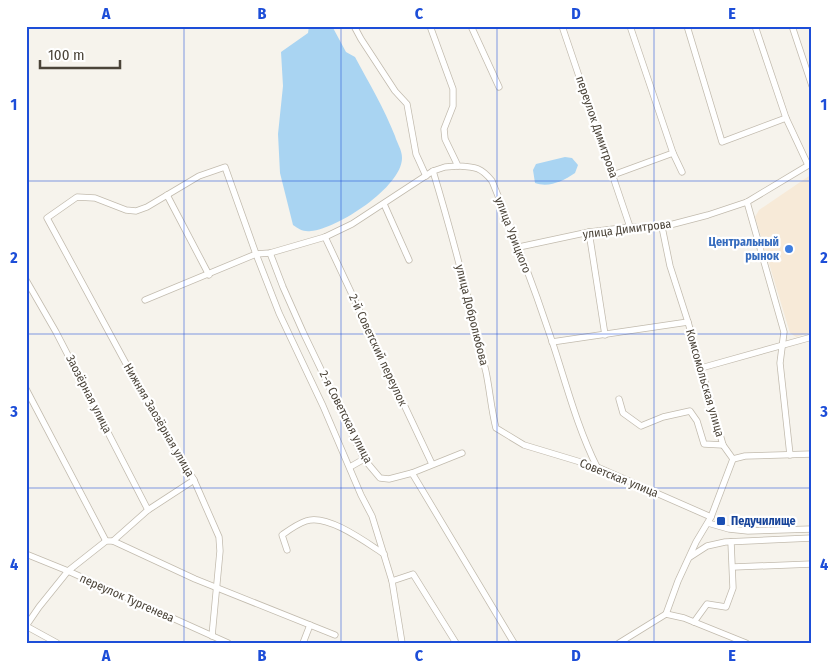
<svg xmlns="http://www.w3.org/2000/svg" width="838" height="669" viewBox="0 0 838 669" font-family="'Fira Sans Condensed',sans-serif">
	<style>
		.commercial { fill: #f7ead8 }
		.water { fill: #a9d4f2 }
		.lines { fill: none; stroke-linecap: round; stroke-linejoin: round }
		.street-casing { stroke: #c2bbae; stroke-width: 7 }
		.street { stroke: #fff; stroke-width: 5.5 }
		.grid { fill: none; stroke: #1d4ed8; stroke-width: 1; stroke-opacity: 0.55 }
		.shop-dot { fill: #3f7fe0; stroke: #fff; stroke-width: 2 }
		.transit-dot { fill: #1a4fb4; stroke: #fff; stroke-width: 2 }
		.labels { text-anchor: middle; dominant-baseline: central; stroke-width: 4.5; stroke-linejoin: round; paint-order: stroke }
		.street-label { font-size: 12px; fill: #4b4439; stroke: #fff }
		.shop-label { font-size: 12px; font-weight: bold; fill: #366cbe; stroke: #fff; text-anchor: end }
		.transit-label { font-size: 12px; font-weight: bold; fill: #164399; stroke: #fff; text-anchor: start }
		.neatline { fill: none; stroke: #1d4ed8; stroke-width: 2 }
		.grid-label { font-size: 16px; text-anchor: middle; font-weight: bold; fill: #1d4ed8 }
	</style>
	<rect width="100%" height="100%" fill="#f6f3ec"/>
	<!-- commercial -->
	<path class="commercial" d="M 812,174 L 812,332 L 796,337 L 790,333 L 755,217 L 759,210 Z"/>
	<!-- water -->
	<g class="water">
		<path d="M 309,26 L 332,26 L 346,52 L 355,57 C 369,83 384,108 395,136 C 397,143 402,150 402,158 C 402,187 337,229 311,231 C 303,232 299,229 293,225 L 280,173 L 278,134 L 283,86 L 281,52 L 308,33 Z"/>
		<path d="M 565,157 L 572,158 L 578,165 L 575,173 C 563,181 549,188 535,183 L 533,170 L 536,164 Z"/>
	</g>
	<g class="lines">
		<!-- street casing -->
		<g class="street-casing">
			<g id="street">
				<path d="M 354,26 L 361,39 L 395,91 L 407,104 L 416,154 L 426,176"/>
				<path d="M 430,26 L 453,89 L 453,106 L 444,129 L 445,139 L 458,166 C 475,167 481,167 492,181 C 514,234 534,287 552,341 C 566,383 577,427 597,467"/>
				<path d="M 471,26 L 499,87"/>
				<path d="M 562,26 L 630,227"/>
				<path d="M 687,26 L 722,142 L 786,118"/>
				<path d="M 755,26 L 786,118 L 808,165"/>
				<path d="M 792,26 L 812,86"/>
				<path d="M 673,153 L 682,172"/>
				<path d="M 433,171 C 453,237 470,304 486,372 C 490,391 491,409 496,428 L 524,445 L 597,467 L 711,517"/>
				<path d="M 613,175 L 673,153 L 630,26"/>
				<path d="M 167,195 L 209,275"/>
				<path d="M 747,202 L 784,332 L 780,363 L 790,455"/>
				<path d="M 384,204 L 409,260"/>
				<path d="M 662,227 L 670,266 L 688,322 L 723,445 L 733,459 L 711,517 L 696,542 L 678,581 L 666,614"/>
				<path d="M 589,232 L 605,335"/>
				<path d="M 325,237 L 432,464"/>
				<path d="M 519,247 L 589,232 L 630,227 L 662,227 L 708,215 L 747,202 L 812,163"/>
				<path d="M 270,253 L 283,287 L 303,332 L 364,459 L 380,478 L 389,479 L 412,473 L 514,643"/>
				<path d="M 26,280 L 56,332 L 148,510"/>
				<path d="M 145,300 L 256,254 L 270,253 L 325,237 L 352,224 L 433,171 L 445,167 L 458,166"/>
				<path d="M 552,342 L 688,322"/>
				<path d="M 701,368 L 812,337"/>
				<path d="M 26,389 L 106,541"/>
				<path d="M 619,399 L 623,413 L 641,426 L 663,417 L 690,411 L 697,421 L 704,444 L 723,445"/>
				<path d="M 733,459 L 745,456 L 812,454"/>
				<path d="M 350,467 L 364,459"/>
				<path d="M 412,473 L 462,453"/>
				<path d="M 708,523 L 729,529 L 748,531 L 812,529"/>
				<path d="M 113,541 L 195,579 L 335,635"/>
				<path d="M 287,550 L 282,535 C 289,530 297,524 306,521 C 327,513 367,543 384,554"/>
				<path d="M 26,554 L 68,571 L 228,643"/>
				<path d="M 690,557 L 707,546 L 725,542 L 812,538"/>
				<path d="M 733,567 L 812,564"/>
				<path d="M 392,581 L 413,574 L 456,643"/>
				<path d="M 694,622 L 707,604 L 726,607 L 733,588 L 731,542"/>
				<path d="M 26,626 L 39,607 L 68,571 L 106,541 L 113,541 L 148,510 L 194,480"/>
				<path d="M 26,626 L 57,643"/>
				<path d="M 212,636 L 220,551 L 219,537 L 194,480 L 149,406 L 47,218 L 77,197 L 95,198 L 126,210 L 136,211 L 147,207 L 199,176 L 225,167 L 256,254 L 279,313 L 323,406 L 361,495 L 372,516 L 392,581 L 402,643"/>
				<path d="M 303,643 L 310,625"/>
				<path d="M 619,643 L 666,614 L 684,618 L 746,643"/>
			</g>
		</g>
		<!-- street -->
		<use href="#street" class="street"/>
	</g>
	<!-- grid -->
	<path class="grid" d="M 184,26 L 184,643M 341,26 L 341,643M 497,26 L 497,643M 654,26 L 654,643M 26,181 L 812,181M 26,334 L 812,334M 26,488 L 812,488"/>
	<!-- markers -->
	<circle class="shop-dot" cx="789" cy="249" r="5"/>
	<rect class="transit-dot" x="716" y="516" width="10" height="10" rx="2.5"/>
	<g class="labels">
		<!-- street labels -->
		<g class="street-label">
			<text transform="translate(597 127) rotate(71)">переулок Димитрова</text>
			<text transform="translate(627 229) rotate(-7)">улица Димитрова</text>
			<text transform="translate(513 235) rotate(69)">улица Урицкого</text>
			<text transform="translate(472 315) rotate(76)">улица Добролюбова</text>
			<text transform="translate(378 350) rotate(65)">2-й Советский переулок</text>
			<text transform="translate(705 383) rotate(74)">Комсомольская улица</text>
			<text transform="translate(89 394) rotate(63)">Заозёрная улица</text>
			<text transform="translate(346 417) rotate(63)">2-я Советская улица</text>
			<text transform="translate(159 420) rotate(60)">Нижняя Заозёрная улица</text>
			<text transform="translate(619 478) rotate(22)">Советская улица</text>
			<text transform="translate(127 598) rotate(24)">переулок Тургенева</text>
		</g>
		<!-- shop labels -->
		<g class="shop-label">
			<text x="779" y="242">Центральный<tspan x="779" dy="14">рынок</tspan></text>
		</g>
		<!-- transit labels -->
		<g class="transit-label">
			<text x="731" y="521">Педучилище</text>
		</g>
	</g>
	<!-- border -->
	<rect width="838" height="669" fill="none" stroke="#ffffff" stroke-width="55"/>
	<!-- scale -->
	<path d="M40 60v8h80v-8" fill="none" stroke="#4b4439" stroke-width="2.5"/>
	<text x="48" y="60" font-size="15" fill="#4b4439" stroke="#ffffff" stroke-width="4" paint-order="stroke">100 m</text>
	<rect x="28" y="28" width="782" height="614" class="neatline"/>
	<g class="grid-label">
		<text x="106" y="19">A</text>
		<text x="262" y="19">B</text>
		<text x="419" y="19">C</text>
		<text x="576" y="19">D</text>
		<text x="732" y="19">E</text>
		<text x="14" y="110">1</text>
		<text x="824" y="110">1</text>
		<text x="14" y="263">2</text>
		<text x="824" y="263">2</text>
		<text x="14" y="417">3</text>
		<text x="824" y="417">3</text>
		<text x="14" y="570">4</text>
		<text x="824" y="570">4</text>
		<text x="106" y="661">A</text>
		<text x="262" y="661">B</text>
		<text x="419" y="661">C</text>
		<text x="576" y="661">D</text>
		<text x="732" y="661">E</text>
	</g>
</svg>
